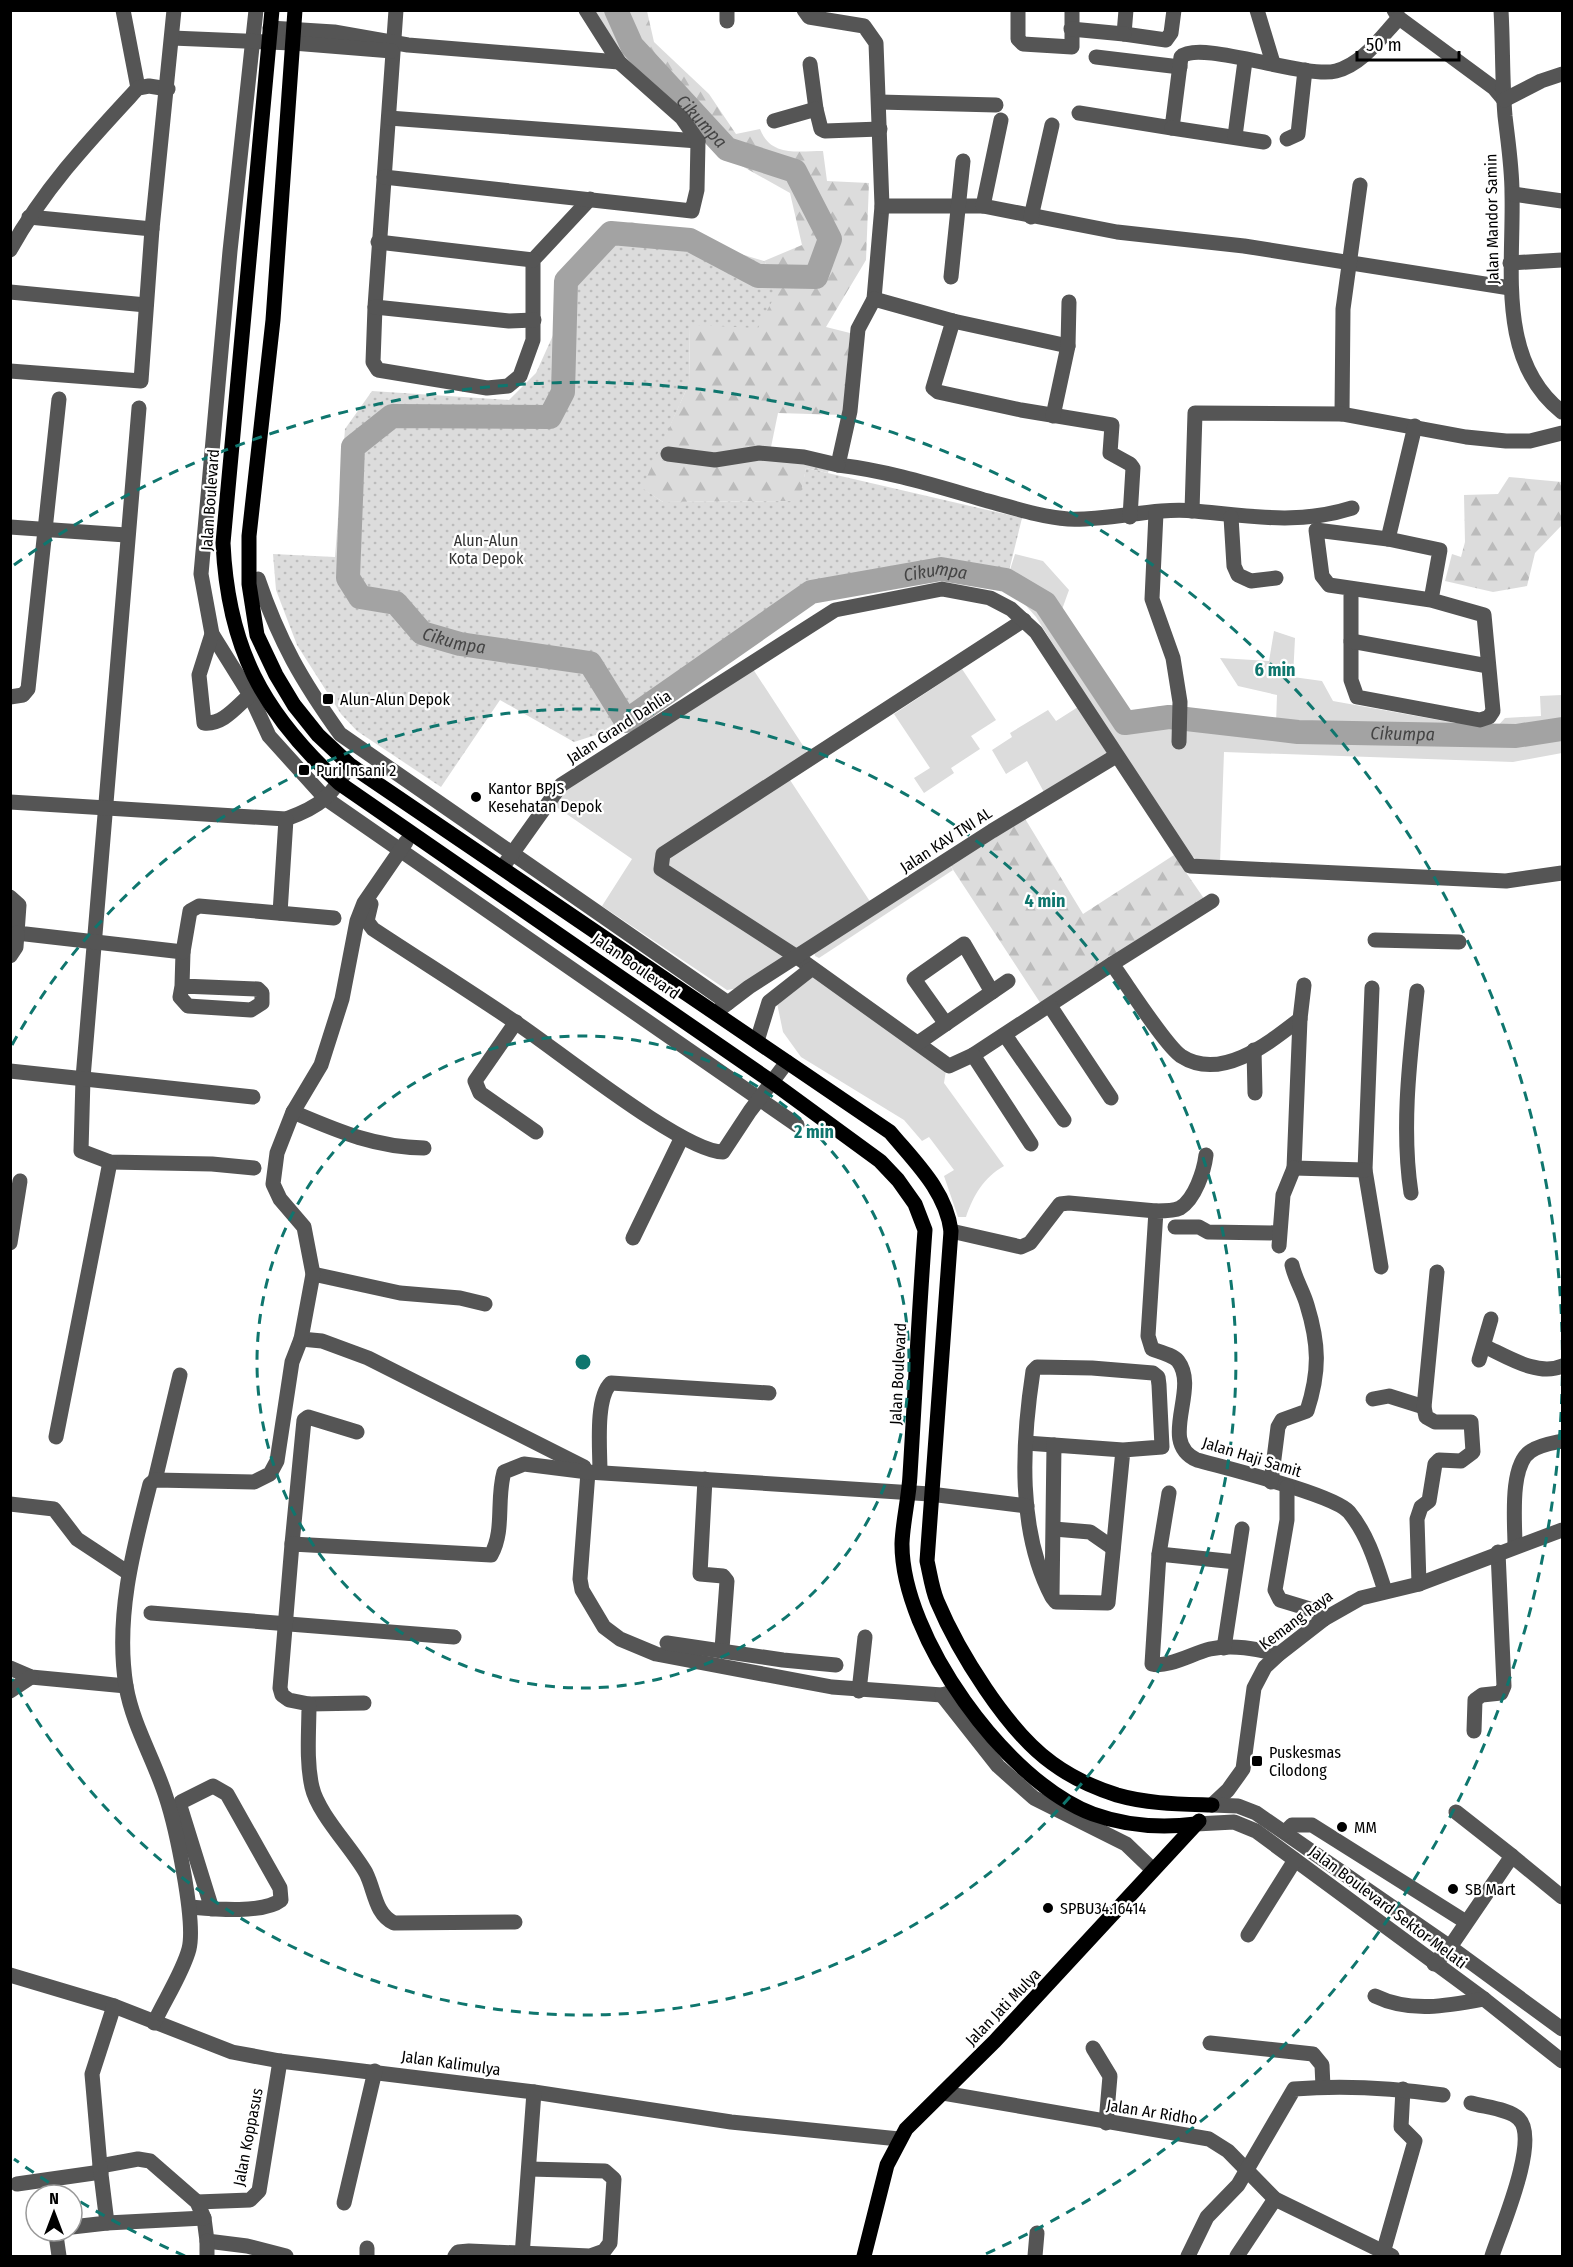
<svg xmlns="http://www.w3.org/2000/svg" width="1573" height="2267" viewBox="0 0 1573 2267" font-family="'Fira Sans Condensed',sans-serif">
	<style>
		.grass { fill: #dcdcdc }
		.forest { fill: url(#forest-firs) }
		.park { fill: url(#park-dots) }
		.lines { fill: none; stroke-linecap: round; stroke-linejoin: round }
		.river { stroke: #a3a3a3; stroke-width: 24 }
		.minor { stroke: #555; stroke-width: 15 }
		.major { stroke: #000; stroke-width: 15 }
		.ring { fill: none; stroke: #0f766e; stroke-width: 3; stroke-dasharray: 10 8 }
		.poi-dot { fill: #000; stroke: #fff; stroke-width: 2 }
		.labels { text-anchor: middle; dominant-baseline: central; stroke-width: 4.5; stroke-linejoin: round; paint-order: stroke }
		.street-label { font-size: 16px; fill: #000; stroke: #fff }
		.park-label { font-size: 16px; fill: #333; stroke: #fff }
		.poi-label { font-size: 16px; fill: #000; stroke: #fff; text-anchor: start }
		.water-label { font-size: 18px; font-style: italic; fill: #444; stroke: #fff }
		.centre { fill: #0f766e; stroke: #fff; stroke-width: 3 }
		.ring-label { font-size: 18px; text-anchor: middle; font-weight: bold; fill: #0f766e; stroke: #fff; stroke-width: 4.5; stroke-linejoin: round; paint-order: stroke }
	</style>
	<defs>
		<pattern id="forest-firs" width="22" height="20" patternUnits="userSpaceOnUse" patternTransform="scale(1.5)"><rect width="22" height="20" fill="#dcdcdc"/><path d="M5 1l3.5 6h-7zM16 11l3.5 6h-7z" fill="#bbb"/></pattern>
		<pattern id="park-dots" width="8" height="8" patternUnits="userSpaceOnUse" patternTransform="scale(1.5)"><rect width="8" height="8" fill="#dcdcdc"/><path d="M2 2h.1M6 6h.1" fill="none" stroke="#bbb" stroke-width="1.8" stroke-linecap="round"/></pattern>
	</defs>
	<rect width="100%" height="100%" fill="#fff"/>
	<!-- grass -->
	<g class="grass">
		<path d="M 1015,554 L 1043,561 L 1069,590 L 1060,615 L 1131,713 L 1160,706 L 1276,724 L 1277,695 L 1238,686 L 1220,658 L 1269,661 L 1274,631 L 1295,638 L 1293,677 L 1322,681 L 1333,701 L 1494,730 L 1505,718 L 1541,716 L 1540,696 L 1562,695 L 1562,753 L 1513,762 L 1224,752 L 1220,863 L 1202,862 L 1184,852 L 1036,617 L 1006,583 Z"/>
		<path d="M 751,666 L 815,764 L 790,780 L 871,903 L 741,988 L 727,990 L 602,906 L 632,859 L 555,806 L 565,790 Z"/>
		<path d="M 962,669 L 996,720 L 971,736 L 980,749 L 951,768 L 954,773 L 924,793 L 914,778 L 930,768 L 894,714 Z"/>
		<path d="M 1078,707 L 1108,755 L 1045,794 L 1027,761 L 1006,774 L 992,750 L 1012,737 L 1010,733 L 1048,710 L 1056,721 Z"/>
		<path d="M 950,865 L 953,870 L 819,958 L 815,956 L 814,952 Z"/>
		<path d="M 812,976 L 946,1070 L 944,1083 L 1004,1166 C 984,1177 973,1196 966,1217 L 958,1217 L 944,1176 L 954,1170 L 929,1137 L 922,1141 L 904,1120 L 801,1057 L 783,1032 L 777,1003 Z"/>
	</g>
	<!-- forest -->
	<g class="forest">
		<path d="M 593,11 L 647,11 L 654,42 L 709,94 L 736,134 L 760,129 C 771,157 797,151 823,151 L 827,181 L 869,183 L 866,260 L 826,327 L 850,333 L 843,415 L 778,413 L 771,447 L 831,460 L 828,473 L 806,468 L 800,501 L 663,502 L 641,488 L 689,384 L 690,324 L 780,286 L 764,261 L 802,245 L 790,193 L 733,161 L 623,59 Z"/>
		<path d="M 1509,477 L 1562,482 L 1562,525 L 1535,553 L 1527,586 L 1493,592 L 1445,581 L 1452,554 L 1461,557 L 1465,542 L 1464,495 L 1498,494 Z"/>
		<path d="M 1024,817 L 1083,914 L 1174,855 L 1205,900 L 1041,1004 L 950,865 Z"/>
	</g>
	<!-- park -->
	<path class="park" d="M 632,222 L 764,261 L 780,286 L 758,328 L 690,325 L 689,384 L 642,488 L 663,502 L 799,501 L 806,468 L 1022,518 L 1006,583 L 940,571 L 812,595 L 735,641 L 722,659 L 627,725 L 574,742 L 500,700 L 441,787 L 357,731 L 341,714 L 297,645 L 276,590 L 273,554 L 335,557 L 345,429 L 372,391 L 509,400 L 536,373 L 601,229 Z"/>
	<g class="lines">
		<!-- river -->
		<path class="river" id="s1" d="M 616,10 L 632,46 L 727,149 L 795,171 L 830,239 L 816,277 L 758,276 L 690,240 L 611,233 L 566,281 L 563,392 L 550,417 L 392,416 L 353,447 L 348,578 L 360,597 L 396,603 L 422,633 L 460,644 L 590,663 L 626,721 L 811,592 L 941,569 L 1006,580 L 1045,603 L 1125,723 L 1169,717 L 1298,732 L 1516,736 L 1562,729"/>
		<!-- minor -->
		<g class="minor">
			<path d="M 123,10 L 138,88"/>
			<path d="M 256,10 L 230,251 L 201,574 L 212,634 L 250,695 L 269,736 L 325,798 L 797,1125"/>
			<path d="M 396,10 L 375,307 L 373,362 L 378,370 L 487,388 L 508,386 L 520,376 L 533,340 L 533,260 L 590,199"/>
			<path d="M 727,10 L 727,21"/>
			<path d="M 804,10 L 809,17 L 864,26 L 876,43 L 882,206 L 874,299 L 858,329 L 850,411 L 838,465 C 890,471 939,487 988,501 C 1014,508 1041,517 1068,519 C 1110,521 1153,507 1195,511 C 1249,516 1299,525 1352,508"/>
			<path d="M 1018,10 L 1018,39 L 1023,44 L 1072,47 L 1072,10"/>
			<path d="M 1126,10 L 1124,34 L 1166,40 L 1171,33 L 1174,10"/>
			<path d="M 1257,10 L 1273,63"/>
			<path d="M 1394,10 L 1399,18 L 1494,88 L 1504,100"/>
			<path d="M 1501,10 C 1503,45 1502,81 1505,116 C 1508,142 1512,167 1512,193 C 1514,267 1496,360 1562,412"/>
			<path d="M 270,28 L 334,32 L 408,45 L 619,62"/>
			<path d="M 1071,29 L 1124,34"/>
			<path d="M 172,38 L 293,43 L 392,51"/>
			<path d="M 1096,57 L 1180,67"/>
			<path d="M 810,64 L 816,109"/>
			<path d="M 1504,100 L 1541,81 L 1562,74"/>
			<path d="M 879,102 L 996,105"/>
			<path d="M 1079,113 L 1172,128 L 1181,57 C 1199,39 1304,79 1336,71 C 1363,64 1381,37 1399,18"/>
			<path d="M 389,118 L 698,141"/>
			<path d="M 774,121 L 816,109 L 821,129 L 825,131 L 880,129"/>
			<path d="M 1172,128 L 1264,142"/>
			<path d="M 1235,136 L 1245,61"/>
			<path d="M 1287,139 L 1298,134 L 1305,70"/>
			<path d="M 384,177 L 692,211 L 697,190 L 698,141 L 682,118 L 619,62 L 586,10"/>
			<path d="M 1513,194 L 1562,201"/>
			<path d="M 882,206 L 983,206 L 1117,232 L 1244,246 L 1510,288"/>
			<path d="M 983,206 L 1001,120"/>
			<path d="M 29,217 L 152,229"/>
			<path d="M 1031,217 L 1052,125"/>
			<path d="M 378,242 L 533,260"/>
			<path d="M 10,250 C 46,186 89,141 138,88 L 149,86 L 168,89"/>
			<path d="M 1510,263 L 1562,260"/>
			<path d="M 951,277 L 963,161"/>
			<path d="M 10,292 L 146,305"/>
			<path d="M 874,299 L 953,321 L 1068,346"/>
			<path d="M 375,307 L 509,321 L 534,320"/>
			<path d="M 953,321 L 933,388 L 938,392 L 1021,410 L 1112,425 L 1110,453 L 1130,464 L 1133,468 L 1130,517"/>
			<path d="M 10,371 L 141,381 L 152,229 L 174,10"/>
			<path d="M 139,408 L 83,1078 L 81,1151 L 110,1162 L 212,1164 L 254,1168"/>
			<path d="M 1342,414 L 1343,309 L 1360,185"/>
			<path d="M 1053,416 L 1068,346 L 1069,302"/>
			<path d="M 668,454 L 715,460 L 759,453 L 804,457 L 838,465"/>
			<path d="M 1192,511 L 1195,413 L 1342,414 L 1466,437 L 1506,441 L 1530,441 L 1562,433"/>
			<path d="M 1156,513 L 1152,599 L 1173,658 L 1180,702 L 1179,742"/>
			<path d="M 1231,517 L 1234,566 L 1238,575 L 1251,581 L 1276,578"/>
			<path d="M 10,527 L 126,535"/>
			<path d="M 1388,539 L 1415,426"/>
			<path d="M 258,579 C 279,641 302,681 340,734 L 728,1003"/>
			<path d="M 1351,589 L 1351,680 L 1357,697 L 1480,720 L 1489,717 L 1493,711 L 1484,615 L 1431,600 L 1329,585 L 1322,576 L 1316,530 L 1388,539 L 1440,550 L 1431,600"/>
			<path d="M 1024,620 L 663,854 L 661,869 L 797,957 L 949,1066 L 973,1055 L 1112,964"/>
			<path d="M 212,634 L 199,675 L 204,723 C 223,725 236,707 250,695"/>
			<path d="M 1351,641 L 1488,666"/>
			<path d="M 10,697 L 23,695 L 28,689 L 59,399"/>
			<path d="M 10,802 L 286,819 C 322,806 330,797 350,765"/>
			<path d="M 502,868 L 561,785 L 835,610 L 942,589 L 990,598 L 1011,609 L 1036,632 L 1190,866 L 1506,881 L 1562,873"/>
			<path d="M 10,897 L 19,905 L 17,933 L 183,952 L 182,986 L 258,989 L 262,993 L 262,1003 L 251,1010 L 188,1006 L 180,997 L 182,986"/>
			<path d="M 1212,901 L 1112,964 C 1126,983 1165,1045 1181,1056 C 1221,1082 1269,1043 1300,1019 L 1304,985"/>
			<path d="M 371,904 L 367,921 L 373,929 C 420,960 468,990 515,1022 C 556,1049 683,1152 723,1152 L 750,1111 L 787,1062"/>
			<path d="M 280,913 L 286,819"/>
			<path d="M 1375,940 L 1459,942"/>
			<path d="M 183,952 L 190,911 L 199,906 L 334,918"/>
			<path d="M 10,956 L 16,947 L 17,933"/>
			<path d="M 1372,988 L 1365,1170 L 1381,1267"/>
			<path d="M 1050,1006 L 1111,1098"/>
			<path d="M 720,1009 L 749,987 L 992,831 L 1116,756"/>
			<path d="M 1300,1019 L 1294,1168 L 1365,1170"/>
			<path d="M 516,1022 L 475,1081 L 480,1093 L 536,1132"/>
			<path d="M 946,1024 L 914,979 L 964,944 L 992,992"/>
			<path d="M 1005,1035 L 1064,1120"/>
			<path d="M 757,1041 L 769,1002 L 811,969"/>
			<path d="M 918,1043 L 1008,981"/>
			<path d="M 1254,1050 L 1255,1093"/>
			<path d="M 973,1055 L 1031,1144"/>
			<path d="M 10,1071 L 253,1097"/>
			<path d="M 293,1112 C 338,1131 374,1147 424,1148"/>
			<path d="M 1206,1155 C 1204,1171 1195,1199 1180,1208 C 1174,1211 1163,1211 1156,1211 L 1148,1336 L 1152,1349 C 1160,1352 1173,1355 1178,1361 C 1200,1390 1157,1442 1197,1460 C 1225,1468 1333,1494 1349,1512 C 1368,1535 1376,1563 1385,1591"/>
			<path d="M 1411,1193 C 1401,1127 1410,1057 1417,991"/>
			<path d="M 1175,1227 L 1199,1227 L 1208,1232 L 1279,1233"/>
			<path d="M 951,1231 L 1021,1247 L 1030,1243 L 1060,1204 L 1069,1203 L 1156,1211"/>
			<path d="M 633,1238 L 681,1139"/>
			<path d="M 10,1243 L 20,1181"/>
			<path d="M 1279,1246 L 1283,1195 L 1294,1168"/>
			<path d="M 313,1274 L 400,1293 L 460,1298 L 485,1304"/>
			<path d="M 301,1339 L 322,1341 L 368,1358 L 584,1467"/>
			<path d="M 1484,1346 C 1506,1356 1538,1377 1562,1366"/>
			<path d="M 1479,1360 L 1491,1319"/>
			<path d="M 1373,1399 L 1389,1396 L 1424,1407"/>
			<path d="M 56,1437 L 110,1162"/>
			<path d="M 1026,1443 L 1054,1445"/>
			<path d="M 588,1472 L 580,1579 L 582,1590 L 604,1627 L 620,1639 L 656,1654 L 832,1687 L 942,1695 L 956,1691"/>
			<path d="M 600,1472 C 600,1450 595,1398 611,1383 L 769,1393"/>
			<path d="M 705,1479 L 700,1574 L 723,1576 L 727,1581 L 722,1649"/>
			<path d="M 155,1480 L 180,1375"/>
			<path d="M 1271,1482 L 1278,1427 L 1282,1420 L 1307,1411 C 1320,1371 1319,1344 1307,1305 C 1303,1291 1295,1279 1292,1265"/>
			<path d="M 1287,1487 L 1287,1520 L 1275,1590 L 1280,1600 L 1313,1610 L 1324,1619"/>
			<path d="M 1169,1493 L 1159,1554 L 1152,1664 C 1168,1668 1193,1653 1210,1649 C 1233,1644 1256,1649 1279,1654"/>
			<path d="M 10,1504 L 54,1509 L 77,1539 L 127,1572"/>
			<path d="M 1054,1529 L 1090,1532 L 1113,1548"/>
			<path d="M 292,1544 L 304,1420 L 308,1417 L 357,1432"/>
			<path d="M 1515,1546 C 1515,1523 1509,1465 1531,1451 C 1539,1445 1553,1443 1562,1441"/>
			<path d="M 1159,1554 L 1236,1562"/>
			<path d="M 1419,1584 L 1417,1519 L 1421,1507 L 1429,1501 L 1435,1464 L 1439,1460 L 1461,1461 L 1473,1452 L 1471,1422 L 1435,1422 L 1426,1417 L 1424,1407 L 1437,1272"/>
			<path d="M 1052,1597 C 1017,1531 1022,1443 1033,1371 L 1037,1367 L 1092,1368 L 1153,1373 L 1158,1377 L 1159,1385 L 1162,1447 L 1123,1450 L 1054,1445 L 1052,1597 L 1056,1602 L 1108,1603 L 1123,1450"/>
			<path d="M 151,1613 L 454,1637"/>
			<path d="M 667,1643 L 783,1660 L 836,1665"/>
			<path d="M 1224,1648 L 1242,1529"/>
			<path d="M 10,1668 L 31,1677 L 126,1686"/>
			<path d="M 10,1691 L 31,1677"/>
			<path d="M 859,1691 L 865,1637"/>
			<path d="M 942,1695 L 998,1766 L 1034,1798 L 1126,1844 L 1152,1869"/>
			<path d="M 309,1704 L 364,1703"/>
			<path d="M 1474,1731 L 1475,1700 L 1482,1695 L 1501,1693 L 1504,1686 L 1498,1552"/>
			<path d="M 1212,1805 L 1228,1790 L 1243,1769 L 1254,1688 L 1265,1667 L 1279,1654 L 1324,1619 L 1361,1598 L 1419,1584 L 1562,1530"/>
			<path d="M 1212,1805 L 1238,1806 L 1256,1813 L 1450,1947 L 1562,2029"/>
			<path d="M 1456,1812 L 1512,1856"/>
			<path d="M 1196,1824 L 1234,1822 L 1256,1831 L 1484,1999 L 1562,2061"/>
			<path d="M 1285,1832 L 1292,1825 L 1312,1825 L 1466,1922"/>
			<path d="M 190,1907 C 213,1909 263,1914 281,1900 L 280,1888 L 227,1794 L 213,1786 L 181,1802 L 180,1806 L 212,1909"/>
			<path d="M 515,1922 L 394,1923 C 375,1914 375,1891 366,1873 C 352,1848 318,1814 312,1787 C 306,1761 309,1731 309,1704 L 289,1700 L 282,1695 L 280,1688 L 292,1544 L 491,1555 C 505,1530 496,1500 504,1472 L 524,1464 L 588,1472 L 930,1494 L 1027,1506"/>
			<path d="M 1248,1935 L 1295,1860"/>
			<path d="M 1434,1964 L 1450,1947 L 1512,1856 L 1562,1897"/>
			<path d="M 10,1975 L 114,2006 L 232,2052 L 280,2061 L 534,2092 L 731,2122 L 899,2139"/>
			<path d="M 1375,1996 C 1410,2013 1447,2006 1484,1999"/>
			<path d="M 114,2006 L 92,2074 L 100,2166 L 138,2159 L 150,2161 L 197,2202 L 204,2218 L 207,2241 L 247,2246 L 286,2256"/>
			<path d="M 154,2023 C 164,2001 183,1972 189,1949 C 196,1921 176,1827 166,1797 C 154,1759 133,1726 126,1686 C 115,1618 133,1550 150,1484 L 155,1480 L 254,1482 L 270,1474 L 277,1461 L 292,1362 L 301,1339 L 313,1274 L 304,1227 L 280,1199 L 273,1184 L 277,1153 L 293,1112 L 321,1065 L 342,999 L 357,921 L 364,903 L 406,842"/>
			<path d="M 1210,2043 L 1313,2054 L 1322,2065 L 1323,2087"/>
			<path d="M 1093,2048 L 1110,2076 L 1106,2123"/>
			<path d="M 943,2093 L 1209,2139 L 1228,2151 L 1275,2199 L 1392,2256"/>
			<path d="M 1471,2103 C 1484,2107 1510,2109 1519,2119 C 1540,2140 1500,2231 1492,2256"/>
			<path d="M 17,2184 L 101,2172"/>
			<path d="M 197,2202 L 250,2200 L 259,2191 L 280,2061"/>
			<path d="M 344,2203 L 375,2071"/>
			<path d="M 107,2223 L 204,2218"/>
			<path d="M 72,2227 L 107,2223 L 100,2166"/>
			<path d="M 207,2241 L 207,2256"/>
			<path d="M 1383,2253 L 1415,2141 L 1401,2127 L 1403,2089"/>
			<path d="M 59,2256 L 56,2235 L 62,2231"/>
			<path d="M 367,2256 L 367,2248"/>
			<path d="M 455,2256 L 458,2252 L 469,2251 L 590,2256 L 604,2251 L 610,2243 L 614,2179 L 605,2171 L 529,2169"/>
			<path d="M 522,2256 L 534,2092"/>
			<path d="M 1035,2256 L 1037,2233"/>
			<path d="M 1188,2256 L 1207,2217 L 1238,2185 L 1294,2089 C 1344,2085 1394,2088 1443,2095"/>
			<path d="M 1237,2256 L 1275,2199"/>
		</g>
		<!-- major -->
		<g class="major">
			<path d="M 272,10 L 223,543 C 228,648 262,712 339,783 L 772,1082 L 880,1161 L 898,1180 L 915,1204 L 925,1230 C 919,1311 915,1393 910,1475 C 909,1497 903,1520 902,1543 C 901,1636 1006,1782 1093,1814 C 1126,1826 1162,1828 1196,1824"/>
			<path d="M 295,10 L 273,320 L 249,536 L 249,584 L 257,635 L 276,675 L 294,705 L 318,735 L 350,765 L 890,1132 C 915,1162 946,1191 951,1231 L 927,1561 C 930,1574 932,1589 937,1601 C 958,1651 1007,1731 1052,1763 C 1071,1777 1095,1788 1117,1795 C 1148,1804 1180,1804 1212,1805"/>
			<path d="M 864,2256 L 887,2165 L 906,2129 L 995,2041 L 1199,1821"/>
		</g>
	</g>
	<!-- distance rings -->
	<g class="ring">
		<circle cx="583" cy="1362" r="326"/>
		<path d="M12 1045A653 653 0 1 1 12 1679"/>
		<path d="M185 2256A979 979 0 0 1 79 2201M64 2192A979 979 0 0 1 14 2159M14 565A979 979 0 1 1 981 2256"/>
	</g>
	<!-- markers -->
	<g class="poi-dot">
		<rect x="322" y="693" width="12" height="12" rx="3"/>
		<rect x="298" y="764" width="12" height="12" rx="3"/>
		<circle cx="476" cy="797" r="6"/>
		<rect x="1251" y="1755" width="12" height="12" rx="3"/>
		<circle cx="1342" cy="1827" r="6"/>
		<circle cx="1453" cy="1889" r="6"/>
		<circle cx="1048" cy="1908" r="6"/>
	</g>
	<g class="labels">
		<!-- street labels -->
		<g class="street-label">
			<text transform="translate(1492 219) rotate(-91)">Jalan Mandor Samin</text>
			<text transform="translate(210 500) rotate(-86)">Jalan Boulevard</text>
			<text transform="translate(619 727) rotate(-33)">Jalan Grand Dahlia</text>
			<text transform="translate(946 840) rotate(-33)">Jalan KAV TNI AL</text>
			<text transform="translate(636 966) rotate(35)">Jalan Boulevard</text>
			<text transform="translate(898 1374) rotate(-87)">Jalan Boulevard</text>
			<text transform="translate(1252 1457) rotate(17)">Jalan Haji Samit</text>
			<text transform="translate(1296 1620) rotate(-37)">Kemang Raya</text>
			<text transform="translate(1388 1907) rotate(37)">Jalan Boulevard Sektor Melati</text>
			<text transform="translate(1003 2007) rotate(-46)">Jalan Jati Mulya</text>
			<text transform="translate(451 2063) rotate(8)">Jalan Kalimulya</text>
			<text transform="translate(1152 2112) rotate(9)">Jalan Ar Ridho</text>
			<text transform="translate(248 2137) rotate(-79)">Jalan Koppasus</text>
		</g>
		<!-- park labels -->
		<g class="park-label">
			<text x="486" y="540">Alun-Alun<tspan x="486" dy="18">Kota Depok</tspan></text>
		</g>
		<!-- poi labels -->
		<g class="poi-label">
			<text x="340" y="699">Alun-Alun Depok</text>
			<text x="316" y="770">Puri Insani 2</text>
			<text x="488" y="788">Kantor BPJS<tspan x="488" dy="18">Kesehatan Depok</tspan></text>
			<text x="1269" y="1752">Puskesmas<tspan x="1269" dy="18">Cilodong</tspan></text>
			<text x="1354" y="1827">MM</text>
			<text x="1465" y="1889">SB Mart</text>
			<text x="1060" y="1908">SPBU34.16414</text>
		</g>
		<!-- water labels -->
		<g class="water-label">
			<text stroke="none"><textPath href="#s1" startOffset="142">Cikumpa</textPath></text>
			<text stroke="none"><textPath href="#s1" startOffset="1816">Cikumpa</textPath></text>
			<text stroke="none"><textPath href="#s1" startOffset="1258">Cikumpa</textPath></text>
			<text stroke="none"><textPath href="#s1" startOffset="2356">Cikumpa</textPath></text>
		</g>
	</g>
	<circle cx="583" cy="1362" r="9" class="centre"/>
	<g class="ring-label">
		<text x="1275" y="676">6 min</text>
		<text x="1045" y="907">4 min</text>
		<text x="814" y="1138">2 min</text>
	</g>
	<!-- border -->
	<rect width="1573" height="2267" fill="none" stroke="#000000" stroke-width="24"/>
	<!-- north arrow -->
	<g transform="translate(54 2213)"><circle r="28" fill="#ffffff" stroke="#999999" stroke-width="1.5"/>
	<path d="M0-4.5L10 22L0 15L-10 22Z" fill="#000000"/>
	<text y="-9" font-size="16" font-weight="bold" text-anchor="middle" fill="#000000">N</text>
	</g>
	<!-- scale -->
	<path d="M1357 51v9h102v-9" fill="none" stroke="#000000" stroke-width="3"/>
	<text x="1366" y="51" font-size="18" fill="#000000" stroke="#ffffff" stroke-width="4.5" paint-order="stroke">50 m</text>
</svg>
